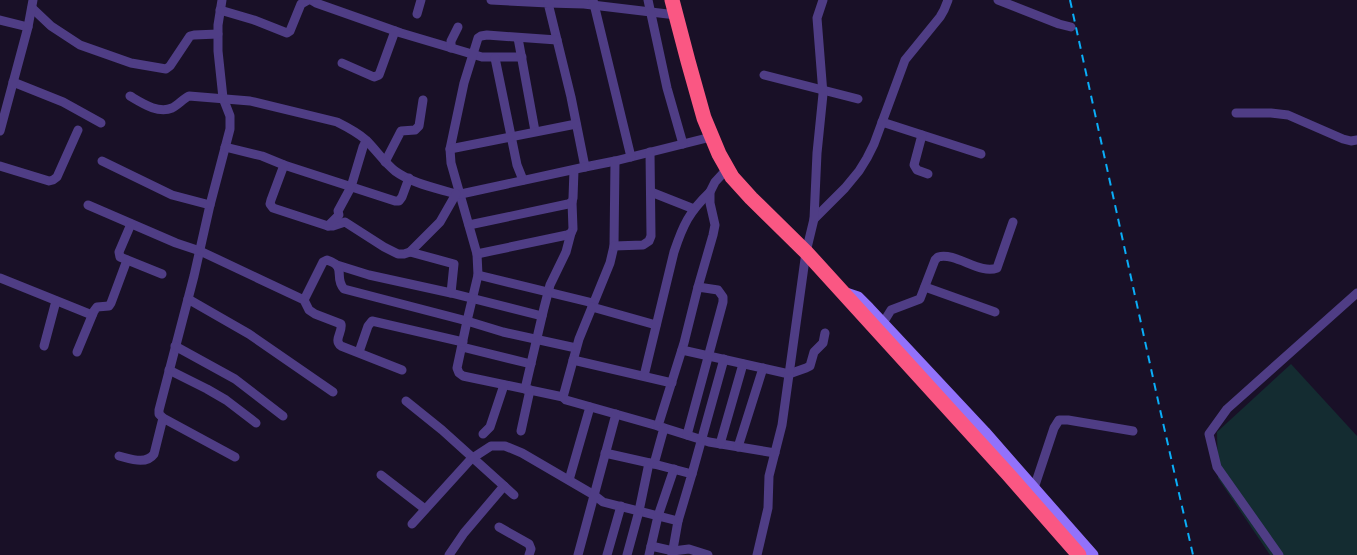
<svg xmlns="http://www.w3.org/2000/svg" width="1357" height="555" viewBox="0 0 1357 555" font-family="Roboto,sans-serif">
	<style>
		.green { fill: #142c31 }
		.lines { fill: none; stroke-linecap: round; stroke-linejoin: round }
		.street { stroke: #4f3d85; stroke-width: 9 }
		.secondary { stroke: #9272fb; stroke-width: 11 }
		.highway { stroke: #fa5783; stroke-width: 15 }
		.rail { stroke: #0aaef8; stroke-width: 2; stroke-dasharray: 8 6; stroke-linecap: butt }
	</style>
	<rect width="100%" height="100%" fill="#191027"/>
	<!-- green -->
	<path class="green" d="M 1291,364 L 1357,436 L 1357,555 L 1270,555 L 1218,478 L 1217,432 Z"/>
	<g class="lines">
		<!-- street -->
		<g class="street">
			<path d="M 222,0 L 218,25 L 218,51 L 223,98 L 230,116 L 230,129 L 210,205 L 194,276 L 159,410 L 159,414 L 163,418 L 235,457"/>
			<path d="M 311,0 L 316,3 L 401,33 L 482,57 L 522,57"/>
			<path d="M 491,0 L 548,3 L 571,97 L 585,167 L 615,161 L 711,137"/>
			<path d="M 548,0 L 548,3 L 584,4 L 676,15"/>
			<path d="M 593,0 L 631,157"/>
			<path d="M 648,0 L 667,88 L 683,144"/>
			<path d="M 998,0 L 1059,24 L 1071,27"/>
			<path d="M 32,8 L 51,26 L 80,45 L 131,63 L 166,69 L 170,66 L 190,36 L 194,35 L 218,34"/>
			<path d="M 220,10 L 254,20 L 287,33 L 290,31 L 301,4 L 308,0"/>
			<path d="M 417,14 L 421,0"/>
			<path d="M 0,20 L 28,27"/>
			<path d="M 518,38 L 535,131"/>
			<path d="M 557,40 L 487,35 L 481,36 L 478,38 L 464,83 L 450,149 L 451,163 L 477,254 L 478,275 L 467,321 L 503,332 L 576,348"/>
			<path d="M 451,48 L 451,41 L 458,27"/>
			<path d="M 495,58 L 517,165 L 523,180"/>
			<path d="M 342,63 L 374,77 L 379,75 L 395,31"/>
			<path d="M 764,75 L 858,99"/>
			<path d="M 13,82 L 63,102 L 101,123"/>
			<path d="M 130,96 C 142,103 158,114 172,108 C 178,105 183,99 189,96 L 250,101 L 337,122 C 347,127 357,132 366,140 C 376,150 384,162 395,171 C 413,184 436,188 456,194 L 461,194 L 585,167"/>
			<path d="M 1236,113 L 1271,113 L 1288,115 L 1343,139 L 1351,141 L 1357,140"/>
			<path d="M 882,122 L 981,154"/>
			<path d="M 0,131 L 28,27 L 33,0"/>
			<path d="M 922,135 L 914,165 L 917,170 L 928,174"/>
			<path d="M 225,147 L 262,156 L 284,165 L 395,201 L 399,201 L 402,197 L 409,178"/>
			<path d="M 450,149 L 576,124"/>
			<path d="M 102,161 L 172,195 L 210,205"/>
			<path d="M 615,161 L 614,246 L 610,263 L 579,339 L 563,397 L 566,400 L 658,426"/>
			<path d="M 385,162 L 401,131 L 415,130 L 419,126 L 423,100"/>
			<path d="M 284,165 L 271,200 L 270,204 L 273,208 L 328,226 L 333,226 L 345,222 L 384,247 L 398,254 L 404,254 L 410,252 L 440,222 L 456,194"/>
			<path d="M 0,166 L 49,181 L 53,180 L 57,177 L 78,130"/>
			<path d="M 727,169 L 715,182 L 710,192 L 710,203 L 715,225 L 713,235 L 698,287 L 684,343 L 658,426 L 709,442 L 775,453"/>
			<path d="M 651,192 L 694,209"/>
			<path d="M 88,205 L 176,243 L 200,251 L 304,300 L 309,310 L 315,314 L 341,324 C 343,332 333,340 341,346 L 402,370"/>
			<path d="M 814,219 L 845,188 L 859,171 L 867,158 L 874,144 L 905,60 L 940,17 L 944,10 L 948,0"/>
			<path d="M 131,224 L 119,252 L 120,257 L 162,274"/>
			<path d="M 469,225 L 568,204 L 572,202 L 573,198 L 574,170"/>
			<path d="M 328,226 L 339,215 L 338,211 L 351,187 L 363,147 L 366,141"/>
			<path d="M 614,246 L 643,245 L 649,241 L 651,236 L 650,152"/>
			<path d="M 410,252 L 454,264 L 451,293"/>
			<path d="M 477,254 L 567,235 L 571,233 L 573,229 L 572,202"/>
			<path d="M 337,265 L 369,275 L 451,293 L 542,316"/>
			<path d="M 478,275 L 593,303"/>
			<path d="M 0,278 L 92,315"/>
			<path d="M 925,287 L 995,312"/>
			<path d="M 188,299 L 249,334 L 333,392"/>
			<path d="M 304,300 L 323,262 L 327,260 C 348,267 333,277 344,289 L 467,321 L 457,368 L 459,373 L 463,376 L 563,397"/>
			<path d="M 592,307 L 656,325"/>
			<path d="M 883,323 L 891,310 L 920,299 L 935,260 L 938,257 C 956,252 980,275 997,268 L 1013,222"/>
			<path d="M 44,346 L 56,301"/>
			<path d="M 175,346 L 235,379 L 283,416"/>
			<path d="M 462,347 L 531,364"/>
			<path d="M 682,350 L 789,374 L 806,368 L 810,366 L 814,352 L 823,343 L 825,333"/>
			<path d="M 77,352 L 94,311 L 97,307 L 109,306 L 111,303 L 127,260"/>
			<path d="M 359,352 L 368,326 L 372,321 L 463,342"/>
			<path d="M 573,360 L 672,383"/>
			<path d="M 169,370 L 207,389 L 226,400 L 256,423"/>
			<path d="M 644,376 L 674,252 C 683,225 689,212 710,192"/>
			<path d="M 525,389 L 544,308 L 550,285 L 566,252 L 571,233"/>
			<path d="M 406,401 L 442,430 L 514,495"/>
			<path d="M 521,431 L 530,390"/>
			<path d="M 483,434 L 490,427 L 504,385"/>
			<path d="M 687,435 L 723,302 L 723,297 L 718,290 L 698,287"/>
			<path d="M 720,444 L 743,364"/>
			<path d="M 738,447 L 763,368"/>
			<path d="M 605,453 L 654,464 L 664,428"/>
			<path d="M 119,456 C 131,459 146,465 154,454 L 163,418"/>
			<path d="M 654,464 L 692,474 L 678,521 L 672,555"/>
			<path d="M 692,474 L 724,359"/>
			<path d="M 381,475 L 425,509"/>
			<path d="M 569,480 L 590,407"/>
			<path d="M 1034,488 L 1054,428 L 1059,420 L 1068,420 L 1133,431"/>
			<path d="M 412,524 L 471,459 L 491,446 L 505,446 L 522,453 L 594,495 L 603,502 L 678,521"/>
			<path d="M 499,527 L 529,544 L 531,549 L 529,555"/>
			<path d="M 651,546 L 673,551 L 689,549 L 708,555"/>
			<path d="M 449,555 L 464,533 L 504,486"/>
			<path d="M 578,555 L 616,414"/>
			<path d="M 607,555 L 621,506"/>
			<path d="M 627,555 L 639,511 L 649,463"/>
			<path d="M 649,555 L 658,516 L 674,469"/>
			<path d="M 757,555 L 768,508 L 769,476 L 782,425 L 806,252 L 814,219 L 817,153 L 823,94 L 817,18 L 823,0"/>
			<path d="M 1279,555 L 1217,467 L 1209,434 L 1227,409 L 1357,293"/>
		</g>
		<!-- secondary -->
		<path class="secondary" d="M 843,292 L 858,297 L 869,308 L 985,432 L 1093,555"/>
		<!-- highway -->
		<path class="highway" d="M 672,0 L 688,61 L 704,118 L 719,154 L 732,177 L 751,198 L 806,252 L 1008,474 L 1079,555"/>
		<!-- rail -->
		<path class="rail" d="M 1070,0 L 1159,405 L 1193,555"/>
	</g>
</svg>
